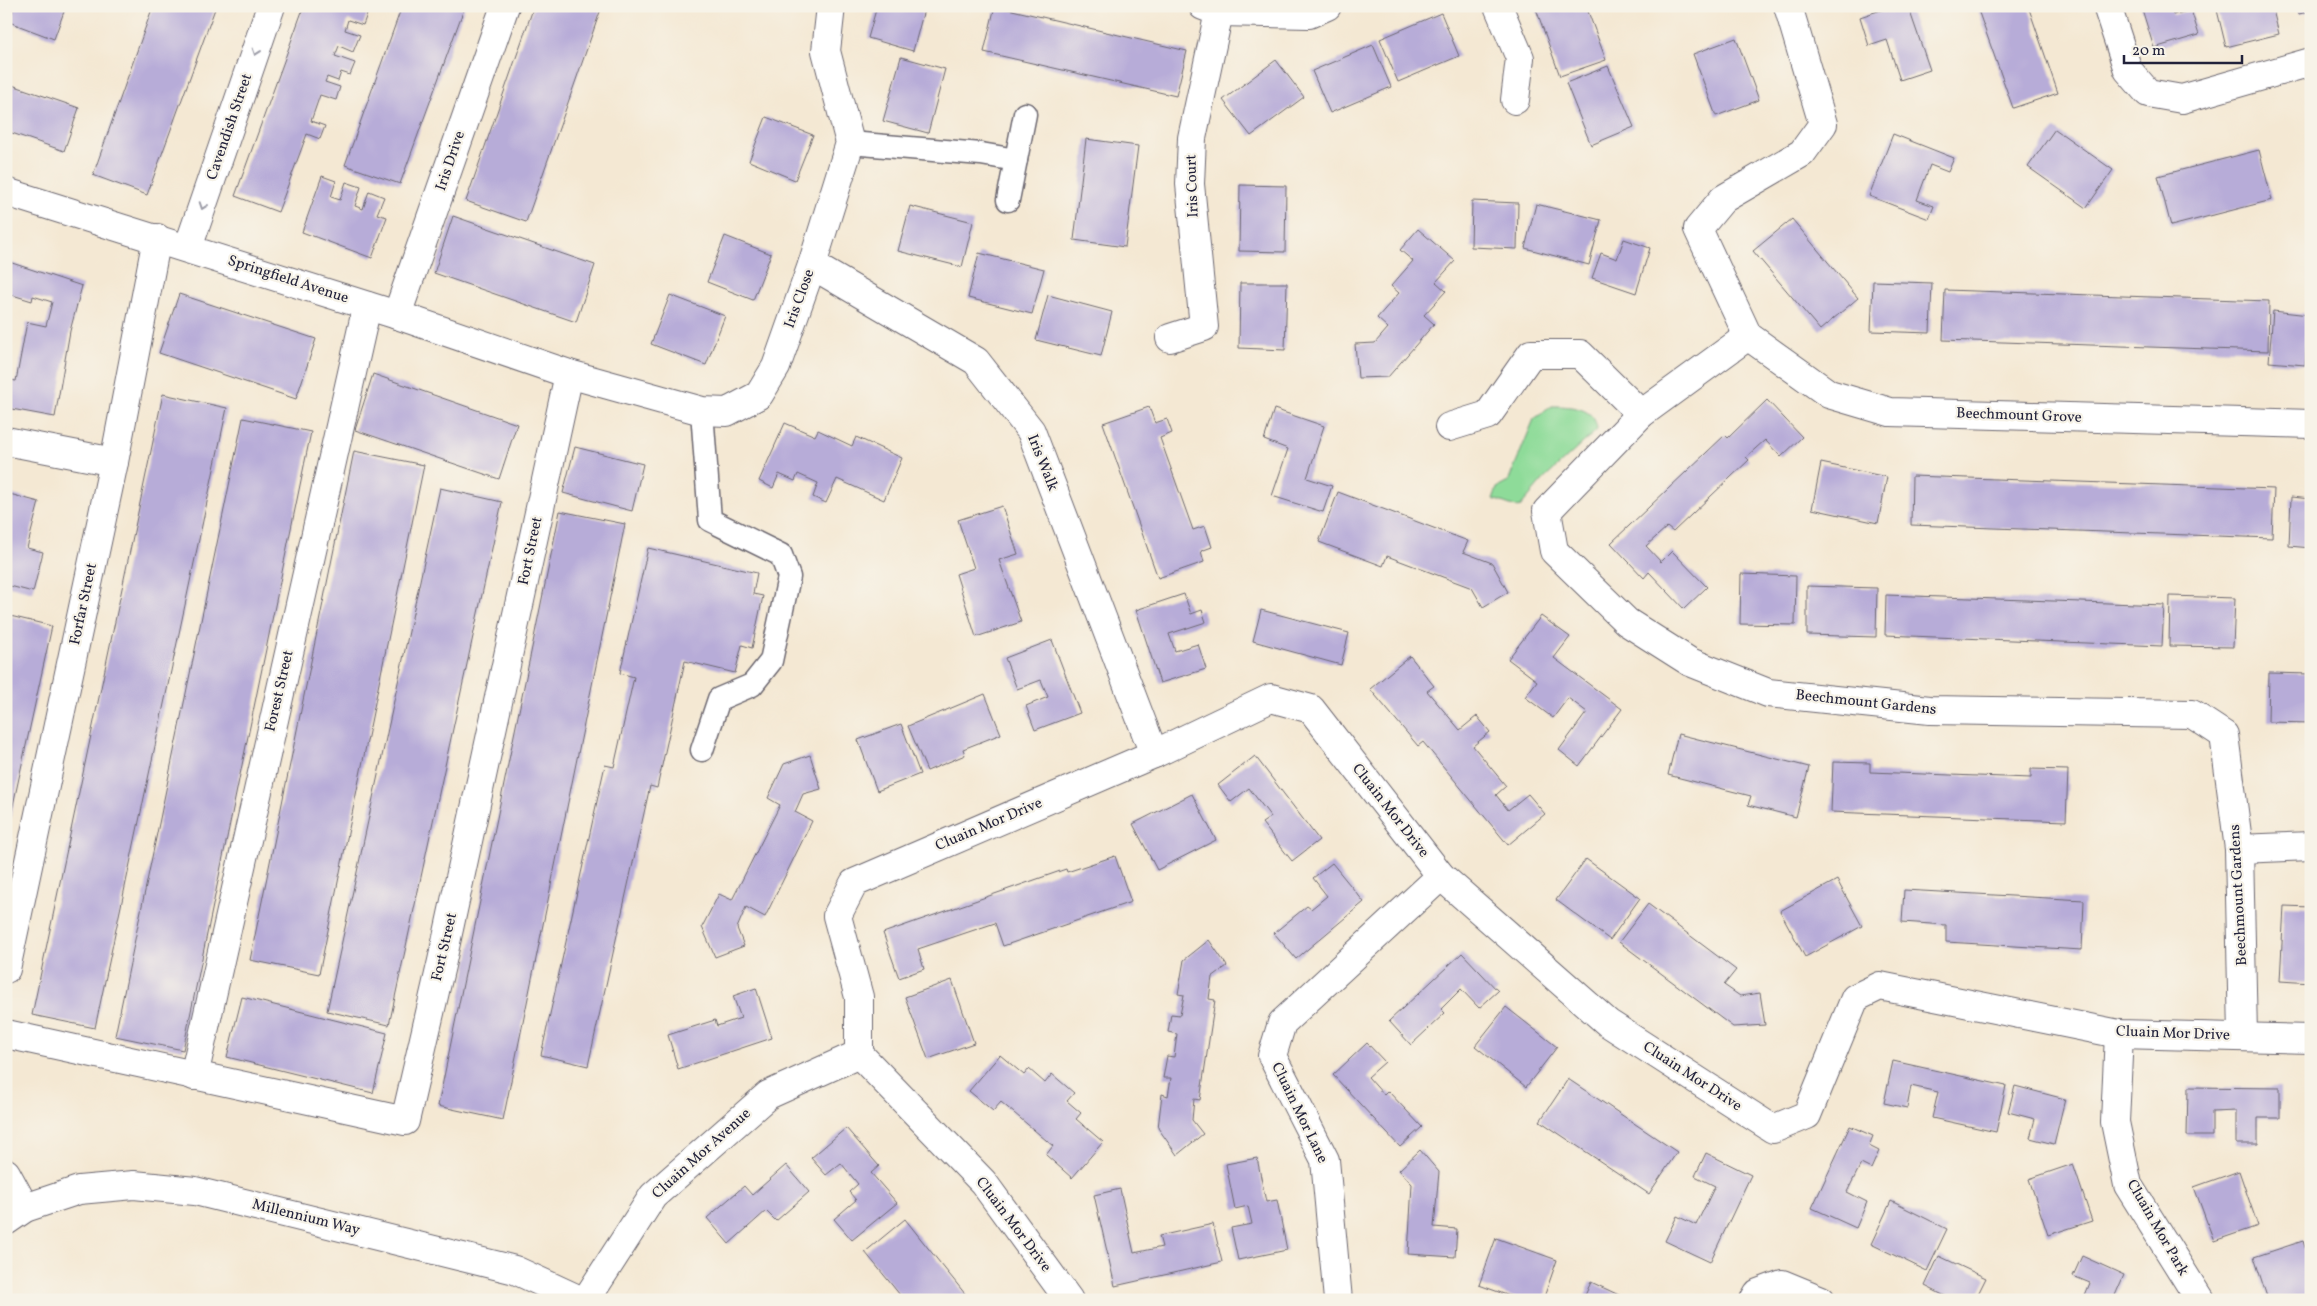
<svg xmlns="http://www.w3.org/2000/svg" width="2317" height="1306" viewBox="0 0 2317 1306" font-family="Vollkorn,serif">
	<style>
		.green { fill: #8edb99; stroke: #587e6a }
		.building { fill: #b7acd8 }
		.lines { fill: none; stroke-linecap: round; stroke-linejoin: round }
		.service-casing { stroke: #6c6770; stroke-width: 25 }
		.minor-casing { stroke: #6c6770; stroke-width: 30 }
		.tertiary-casing { stroke: #6c6770; stroke-width: 30 }
		.service { stroke: #fff; stroke-width: 22 }
		.minor { stroke: #fff; stroke-width: 28 }
		.tertiary { stroke: #fff; stroke-width: 28 }
		.oneway { stroke: #9c9ca7 }
		.labels { text-anchor: middle; dominant-baseline: central; stroke-width: 4.5; stroke-linejoin: round; paint-order: stroke }
		.street-label { font-size: 15px; fill: #22223b; stroke: #f7f3e8 }
	</style>
	<rect width="100%" height="100%" fill="#f7f3e8"/>
	<filter id="ink" filterUnits="userSpaceOnUse"><feTurbulence type="fractalNoise" baseFrequency=".02" numOctaves="2"/><feDisplacementMap in="SourceGraphic" scale="10" xChannelSelector="R" yChannelSelector="G"/><feConvolveMatrix kernelMatrix="1 2 1 2 8 2 1 2 1" color-interpolation-filters="sRGB"/></filter>
	<filter id="wash" filterUnits="userSpaceOnUse"><feTurbulence type="fractalNoise" baseFrequency=".0096" numOctaves="4" result="noise"/><feDisplacementMap in="SourceGraphic" scale="20" xChannelSelector="R" yChannelSelector="G"/><feGaussianBlur stdDeviation="1.12" result="paint"/><feColorMatrix in="noise" values="0 0 0 0 0 0 0 0 0 0 0 0 0 0 0 0 0 1.4 0 .05"/><feComposite in="paint" operator="in"/></filter>
	<g filter="url(#wash)">
		<rect width="100%" height="100%" fill="#f4e8d3"/>
		<!-- green -->
		<path class="green" d="M 1552,406 C 1570,406 1596,407 1597,430 L 1544,479 L 1519,508 L 1493,499 L 1497,488 L 1508,482 L 1534,419 Z"/>
		<g id="blocks">
			<!-- building -->
			<g class="building">
				<path d="M 14,6 L 66,6 L 54,39 L 9,22 Z"/>
				<path d="M 153,6 L 216,6 L 147,195 L 93,175 Z"/>
				<path d="M 304,6 L 361,6 L 369,9 L 363,25 L 348,20 L 345,30 L 360,35 L 353,52 L 339,46 L 335,56 L 355,63 L 350,75 L 341,72 L 338,81 L 327,77 L 325,82 L 340,87 L 336,100 L 320,95 L 311,121 L 325,126 L 320,139 L 307,134 L 278,212 L 235,196 Z"/>
				<path d="M 402,6 L 465,6 L 400,184 L 345,165 Z"/>
				<path d="M 534,6 L 602,6 L 526,222 L 466,201 Z"/>
				<path d="M 877,6 L 925,6 L 913,51 L 868,38 Z"/>
				<path d="M 995,6 L 1187,51 L 1176,96 L 984,52 Z"/>
				<path d="M 1535,6 L 1586,6 L 1606,60 L 1560,76 Z"/>
				<path d="M 1893,6 L 1908,6 L 1930,70 L 1900,80 L 1887,40 L 1869,46 L 1860,17 Z"/>
				<path d="M 1988,6 L 2028,6 L 2058,93 L 2013,108 L 1978,10 Z"/>
				<path d="M 2141,6 L 2171,6 L 2173,15 L 2191,10 L 2199,35 L 2154,48 Z"/>
				<path d="M 2216,6 L 2272,6 L 2279,34 L 2226,47 Z"/>
				<path d="M 2296,6 L 2311,6 L 2311,11 L 2299,14 Z"/>
				<path d="M 1441,13 L 1459,56 L 1398,82 L 1380,39 Z"/>
				<path d="M 1736,38 L 1759,100 L 1716,116 L 1693,54 Z"/>
				<path d="M 1373,45 L 1391,87 L 1330,113 L 1312,71 Z"/>
				<path d="M 901,57 L 945,69 L 928,133 L 883,121 Z"/>
				<path d="M 1276,60 L 1304,97 L 1251,136 L 1223,100 Z"/>
				<path d="M 1608,66 L 1634,127 L 1591,145 L 1566,83 Z"/>
				<path d="M 6,83 L 79,108 L 64,151 L 6,131 Z"/>
				<path d="M 766,117 L 813,135 L 795,180 L 749,161 Z"/>
				<path d="M 2055,129 L 2113,170 L 2086,208 L 2028,167 Z"/>
				<path d="M 1893,134 L 1954,158 L 1948,172 L 1930,165 L 1917,200 L 1934,206 L 1929,219 L 1869,196 Z"/>
				<path d="M 1086,139 L 1138,146 L 1125,247 L 1074,240 Z"/>
				<path d="M 2259,150 L 2272,200 L 2171,226 L 2158,176 Z"/>
				<path d="M 322,176 L 336,181 L 331,197 L 340,200 L 346,182 L 361,187 L 355,206 L 363,209 L 369,191 L 384,197 L 377,214 L 387,217 L 372,258 L 302,232 Z"/>
				<path d="M 1240,185 L 1286,186 L 1285,252 L 1239,251 Z"/>
				<path d="M 1472,201 L 1518,203 L 1517,249 L 1471,247 Z"/>
				<path d="M 1536,204 L 1601,220 L 1589,265 L 1525,248 Z"/>
				<path d="M 910,206 L 973,222 L 962,267 L 898,251 Z"/>
				<path d="M 453,216 L 595,265 L 576,322 L 434,273 Z"/>
				<path d="M 1792,219 L 1858,298 L 1820,330 L 1753,251 Z"/>
				<path d="M 1418,229 L 1455,261 L 1436,282 L 1446,291 L 1424,315 L 1434,324 L 1388,377 L 1358,378 L 1355,344 L 1375,343 L 1388,328 L 1377,318 L 1399,293 L 1391,286 L 1413,261 L 1400,250 Z"/>
				<path d="M 725,236 L 771,254 L 753,300 L 707,282 Z"/>
				<path d="M 1624,239 L 1650,248 L 1636,293 L 1592,278 L 1601,253 L 1617,259 Z"/>
				<path d="M 979,253 L 1044,269 L 1032,314 L 968,298 Z"/>
				<path d="M 6,261 L 82,286 L 70,331 L 55,417 L 6,408 L 10,380 L 16,381 L 27,322 L 46,326 L 52,302 L 33,296 L 32,301 L 6,293 Z"/>
				<path d="M 1873,281 L 1932,283 L 1930,333 L 1871,331 Z"/>
				<path d="M 1240,283 L 1287,283 L 1285,350 L 1239,348 Z"/>
				<path d="M 1945,290 L 2269,301 L 2268,351 L 1943,340 Z"/>
				<path d="M 179,294 L 316,339 L 296,399 L 159,353 Z"/>
				<path d="M 670,295 L 725,316 L 706,365 L 651,344 Z"/>
				<path d="M 1048,295 L 1112,312 L 1101,356 L 1036,340 Z"/>
				<path d="M 2273,311 L 2309,315 L 2305,365 L 2269,362 Z"/>
				<path d="M 373,374 L 517,424 L 499,479 L 355,430 Z"/>
				<path d="M 163,394 L 227,408 L 95,1028 L 32,1015 Z"/>
				<path d="M 1767,400 L 1802,437 L 1781,457 L 1765,440 L 1746,457 L 1749,460 L 1673,532 L 1667,527 L 1646,546 L 1661,562 L 1672,551 L 1707,587 L 1684,609 L 1649,572 L 1644,578 L 1611,543 L 1725,435 L 1728,438 Z"/>
				<path d="M 1149,407 L 1155,423 L 1167,419 L 1172,433 L 1160,438 L 1193,530 L 1205,526 L 1212,547 L 1201,551 L 1204,562 L 1158,578 L 1103,423 Z"/>
				<path d="M 1274,409 L 1324,426 L 1307,478 L 1332,486 L 1323,512 L 1272,496 L 1288,449 L 1264,440 Z"/>
				<path d="M 243,418 L 311,432 L 183,1050 L 115,1036 Z"/>
				<path d="M 785,423 L 815,436 L 818,430 L 852,446 L 856,437 L 902,458 L 884,500 L 837,479 L 826,503 L 813,497 L 818,483 L 798,474 L 795,481 L 779,474 L 773,488 L 759,481 Z"/>
				<path d="M 575,447 L 643,464 L 632,511 L 563,493 Z"/>
				<path d="M 354,451 L 424,465 L 319,974 L 250,960 Z"/>
				<path d="M 1821,463 L 1887,477 L 1878,523 L 1812,509 Z"/>
				<path d="M 1912,476 L 2274,489 L 2272,538 L 1911,525 Z"/>
				<path d="M 440,488 L 502,502 L 389,1025 L 327,1011 Z"/>
				<path d="M 1338,492 L 1468,541 L 1463,552 L 1492,563 L 1508,592 L 1483,607 L 1472,588 L 1387,556 L 1383,566 L 1319,542 Z"/>
				<path d="M 6,493 L 39,502 L 27,548 L 43,552 L 33,592 L 6,585 L 6,537 L 10,523 L 6,522 Z"/>
				<path d="M 2291,497 L 2311,499 L 2311,548 L 2289,546 Z"/>
				<path d="M 1002,506 L 1018,554 L 999,560 L 1021,622 L 976,637 L 956,574 L 974,568 L 958,520 Z"/>
				<path d="M 560,511 L 625,524 L 503,1120 L 438,1106 Z"/>
				<path d="M 648,548 L 757,573 L 753,594 L 763,596 L 752,648 L 742,645 L 735,673 L 685,661 L 657,788 L 650,786 L 588,1066 L 541,1055 L 605,765 L 614,767 L 634,677 L 620,673 Z"/>
				<path d="M 1741,574 L 1796,576 L 1795,625 L 1740,624 Z"/>
				<path d="M 1807,586 L 1877,588 L 1876,637 L 1807,635 Z"/>
				<path d="M 1184,594 L 1191,614 L 1202,610 L 1206,622 L 1169,634 L 1175,651 L 1198,644 L 1206,669 L 1160,683 L 1136,610 Z"/>
				<path d="M 1886,595 L 2164,605 L 2162,646 L 1885,635 Z"/>
				<path d="M 2170,596 L 2235,598 L 2233,647 L 2169,646 Z"/>
				<path d="M 1261,610 L 1349,633 L 1341,665 L 1253,641 Z"/>
				<path d="M 6,615 L 52,626 L 7,833 L 6,833 Z"/>
				<path d="M 1541,616 L 1570,637 L 1554,658 L 1622,709 L 1579,766 L 1559,750 L 1587,712 L 1568,698 L 1553,718 L 1525,697 L 1537,681 L 1508,659 Z"/>
				<path d="M 1052,640 L 1080,713 L 1035,730 L 1026,706 L 1048,697 L 1041,680 L 1017,689 L 1005,658 Z"/>
				<path d="M 1410,656 L 1434,686 L 1427,691 L 1460,730 L 1477,716 L 1490,732 L 1473,746 L 1506,786 L 1496,795 L 1508,810 L 1528,794 L 1545,814 L 1508,845 L 1423,742 L 1418,746 L 1370,689 Z"/>
				<path d="M 2269,673 L 2311,674 L 2311,723 L 2268,722 Z"/>
				<path d="M 985,694 L 1001,734 L 963,749 L 965,755 L 927,771 L 908,726 Z"/>
				<path d="M 901,724 L 920,774 L 877,791 L 858,740 Z"/>
				<path d="M 1678,734 L 1809,767 L 1796,817 L 1748,805 L 1751,796 L 1668,775 Z"/>
				<path d="M 810,755 L 821,789 L 803,794 L 795,812 L 812,821 L 765,917 L 746,907 L 737,928 L 744,946 L 715,957 L 702,927 L 719,894 L 732,900 L 780,805 L 768,798 L 784,764 Z"/>
				<path d="M 1255,756 L 1319,840 L 1292,861 L 1262,823 L 1271,817 L 1249,788 L 1231,802 L 1218,785 Z"/>
				<path d="M 1833,762 L 1870,763 L 1870,772 L 2031,778 L 2031,769 L 2068,770 L 2066,821 L 1831,812 Z"/>
				<path d="M 1192,794 L 1216,840 L 1157,870 L 1133,824 Z"/>
				<path d="M 1115,856 L 1131,902 L 1003,946 L 995,923 L 918,949 L 924,969 L 899,978 L 883,933 L 1066,869 L 1067,872 Z"/>
				<path d="M 1586,859 L 1640,898 L 1610,940 L 1556,900 Z"/>
				<path d="M 1332,863 L 1364,902 L 1296,959 L 1274,933 L 1307,906 L 1311,909 L 1327,896 L 1313,878 Z"/>
				<path d="M 1837,880 L 1862,926 L 1805,957 L 1780,911 Z"/>
				<path d="M 1904,890 L 2084,900 L 2082,950 L 1946,942 L 1946,925 L 1902,922 Z"/>
				<path d="M 1648,904 L 1736,970 L 1724,985 L 1740,996 L 1760,993 L 1765,1025 L 1733,1027 L 1619,942 Z"/>
				<path d="M 2284,906 L 2311,907 L 2311,983 L 2280,981 Z"/>
				<path d="M 1209,940 L 1227,966 L 1212,977 L 1209,999 L 1215,1000 L 1200,1100 L 1194,1099 L 1192,1120 L 1203,1134 L 1177,1155 L 1158,1128 L 1162,1094 L 1168,1096 L 1171,1078 L 1163,1078 L 1167,1056 L 1174,1057 L 1177,1034 L 1168,1032 L 1171,1014 L 1180,1015 L 1184,995 L 1178,994 L 1184,960 Z"/>
				<path d="M 1462,953 L 1498,991 L 1479,1008 L 1461,989 L 1441,1009 L 1445,1013 L 1411,1045 L 1389,1021 Z"/>
				<path d="M 952,980 L 974,1043 L 928,1059 L 905,997 Z"/>
				<path d="M 756,988 L 772,1038 L 678,1069 L 668,1035 L 715,1020 L 717,1026 L 741,1018 L 733,996 Z"/>
				<path d="M 242,997 L 387,1033 L 373,1093 L 227,1057 Z"/>
				<path d="M 1506,1007 L 1557,1047 L 1526,1087 L 1475,1046 Z"/>
				<path d="M 1367,1043 L 1385,1062 L 1368,1077 L 1384,1095 L 1388,1091 L 1422,1127 L 1400,1147 L 1333,1075 Z"/>
				<path d="M 1000,1055 L 1024,1075 L 1029,1069 L 1045,1083 L 1052,1074 L 1074,1093 L 1067,1101 L 1081,1113 L 1076,1119 L 1103,1142 L 1072,1178 L 1046,1155 L 1053,1146 L 1001,1102 L 993,1111 L 969,1091 Z"/>
				<path d="M 1893,1061 L 2006,1086 L 1996,1132 L 1932,1118 L 1938,1092 L 1911,1086 L 1907,1108 L 1884,1103 Z"/>
				<path d="M 1568,1079 L 1677,1152 L 1649,1194 L 1540,1121 Z"/>
				<path d="M 2015,1086 L 2065,1099 L 2054,1144 L 2030,1138 L 2035,1119 L 2008,1112 Z"/>
				<path d="M 2188,1087 L 2280,1088 L 2280,1118 L 2258,1118 L 2258,1144 L 2236,1144 L 2236,1111 L 2212,1112 L 2212,1136 L 2187,1136 Z"/>
				<path d="M 1850,1126 L 1873,1136 L 1869,1146 L 1879,1151 L 1871,1169 L 1861,1164 L 1847,1192 L 1867,1202 L 1856,1228 L 1812,1208 Z"/>
				<path d="M 846,1128 L 879,1166 L 871,1173 L 897,1203 L 852,1240 L 834,1219 L 856,1200 L 849,1192 L 858,1184 L 841,1163 L 826,1175 L 811,1158 Z"/>
				<path d="M 1420,1150 L 1439,1172 L 1434,1227 L 1457,1229 L 1455,1257 L 1408,1254 L 1412,1184 L 1399,1170 Z"/>
				<path d="M 1706,1153 L 1751,1175 L 1710,1262 L 1665,1241 L 1677,1216 L 1696,1225 L 1715,1186 L 1695,1176 Z"/>
				<path d="M 1257,1158 L 1266,1202 L 1277,1200 L 1287,1250 L 1238,1260 L 1231,1228 L 1252,1224 L 1248,1206 L 1235,1209 L 1226,1164 Z"/>
				<path d="M 2073,1164 L 2092,1221 L 2048,1235 L 2029,1179 Z"/>
				<path d="M 786,1165 L 809,1192 L 776,1221 L 766,1211 L 729,1244 L 707,1218 L 744,1186 L 752,1195 Z"/>
				<path d="M 2239,1171 L 2258,1226 L 2214,1241 L 2194,1187 Z"/>
				<path d="M 1120,1189 L 1134,1253 L 1162,1247 L 1159,1236 L 1213,1224 L 1222,1262 L 1115,1286 L 1094,1195 Z"/>
				<path d="M 1891,1201 L 1947,1229 L 1927,1271 L 1871,1244 Z"/>
				<path d="M 905,1219 L 928,1248 L 970,1300 L 904,1300 L 888,1280 L 865,1252 Z"/>
				<path d="M 1496,1238 L 1557,1260 L 1543,1300 L 1521,1300 L 1479,1285 Z"/>
				<path d="M 2303,1241 L 2311,1266 L 2311,1300 L 2268,1300 L 2254,1257 Z"/>
				<path d="M 1939,1256 L 1986,1278 L 1975,1300 L 1953,1300 L 1925,1286 Z"/>
				<path d="M 2082,1256 L 2124,1275 L 2113,1300 L 2083,1300 L 2090,1283 L 2073,1276 Z"/>
				<path d="M 1591,1282 L 1621,1296 L 1619,1300 L 1583,1300 Z"/>
			</g>
		</g>
	</g>
	<g filter="url(#ink)">
		<use href="#blocks" fill-opacity="0" stroke="#6c6770" stroke-width="1"/>
		<g class="lines">
			<!-- service casing -->
			<g class="service-casing">
				<g id="service">
					<path d="M 850,143 L 981,154 L 1016,160"/>
					<path d="M 1008,200 L 1025,114"/>
					<path d="M 702,750 L 719,699 L 752,685 L 771,661 L 789,577 L 781,555 L 710,520 L 702,411"/>
				</g>
			</g>
			<!-- minor casing -->
			<g class="minor-casing">
				<g id="minor">
					<path d="M 1203,6 L 1219,12 L 1309,14 L 1327,6"/>
					<path d="M 1498,6 L 1520,58 L 1515,100"/>
					<path d="M 1788,6 L 1823,124 L 1802,153 L 1723,199 L 1698,229 L 1748,336 L 1829,394 L 1890,412 L 2311,424"/>
					<path d="M 2107,6 L 2128,70 L 2148,93 L 2182,99 L 2311,62"/>
					<path d="M 6,192 L 397,315 L 569,374 L 702,411 L 727,412 L 759,395 L 776,367 L 812,265 L 850,143 L 826,51 L 831,6"/>
					<path d="M 188,248 L 271,6"/>
					<path d="M 812,265 L 976,361 L 1031,431 L 1154,754"/>
					<path d="M 397,315 L 505,6"/>
					<path d="M 1748,336 L 1641,414 L 1547,511 L 1554,551 L 1627,622 L 1690,662 L 1768,693 L 1930,710 L 2192,714 L 2224,735 L 2239,849 L 2243,1036"/>
					<path d="M 1170,338 L 1204,327 L 1190,184 L 1192,138 L 1219,12"/>
					<path d="M 1449,427 L 1488,415 L 1531,354 L 1580,354 L 1641,414"/>
					<path d="M 6,441 L 114,462"/>
					<path d="M 2239,849 L 2311,846"/>
					<path d="M 6,969 L 114,462 L 157,238"/>
					<path d="M 6,1034 L 405,1121 L 442,961 L 569,374"/>
					<path d="M 2119,1034 L 2115,1122 L 2128,1185 L 2200,1300"/>
					<path d="M 194,1076 L 367,306"/>
					<path d="M 6,1173 L 25,1208"/>
					<path d="M 586,1300 L 653,1196 L 768,1095 L 859,1054"/>
					<path d="M 1069,1300 L 983,1182 L 859,1054 L 859,997 L 837,916 L 854,883 L 1154,754 L 1271,698 L 1311,709 L 1441,876 L 1608,1023 L 1773,1129 L 1807,1115 L 1855,998 L 1880,986 L 2119,1034 L 2311,1039"/>
					<path d="M 1338,1300 L 1325,1160 L 1272,1056 L 1282,1023 L 1441,876"/>
					<path d="M 1754,1300 L 1758,1293 L 1782,1284 L 1821,1300"/>
				</g>
			</g>
			<!-- tertiary casing -->
			<g class="tertiary-casing">
				<path id="tertiary" d="M 6,1221 L 25,1208 L 79,1190 L 134,1185 L 195,1191 L 515,1270 L 580,1300"/>
			</g>
			<!-- service -->
			<use href="#service" class="service"/>
			<!-- minor -->
			<use href="#minor" class="minor"/>
			<!-- tertiary -->
			<use href="#tertiary" class="tertiary"/>
		</g>
		<!-- one-way arrows -->
		<defs><path id="oneway-chevron" d="M-2-3.5L2.5 0L-2 3.5" fill="none" stroke-width="1.6" stroke-linecap="round" stroke-linejoin="round" transform="scale(1.25)"/></defs>
		<g class="oneway">
			<use href="#oneway-chevron" transform="translate(256 52) rotate(109)"/>
			<use href="#oneway-chevron" transform="translate(203 206) rotate(109)"/>
		</g>
	</g>
	<g class="labels">
		<!-- street labels -->
		<g class="street-label">
			<text transform="translate(230 127) rotate(-71)">Cavendish Street</text>
			<text transform="translate(451 161) rotate(-71)">Iris Drive</text>
			<text transform="translate(1193 186) rotate(-92)">Iris Court</text>
			<text transform="translate(288 280) rotate(18)">Springfield Avenue</text>
			<text transform="translate(800 299) rotate(-70)">Iris Close</text>
			<text transform="translate(2019 416) rotate(2)">Beechmount Grove</text>
			<text transform="translate(1042 463) rotate(68)">Iris Walk</text>
			<text transform="translate(531 551) rotate(-78)">Fort Street</text>
			<text transform="translate(84 604) rotate(-78)">Forfar Street</text>
			<text transform="translate(280 691) rotate(-77)">Forest Street</text>
			<text transform="translate(1866 703) rotate(6)">Beechmount Gardens</text>
			<text transform="translate(1390 811) rotate(52)">Cluain Mor Drive</text>
			<text transform="translate(989 825) rotate(-23)">Cluain Mor Drive</text>
			<text transform="translate(2239 895) rotate(-93)">Beechmount Gardens</text>
			<text transform="translate(445 947) rotate(-77)">Fort Street</text>
			<text transform="translate(2173 1034) rotate(2)">Cluain Mor Drive</text>
			<text transform="translate(1692 1077) rotate(33)">Cluain Mor Drive</text>
			<text transform="translate(1299 1113) rotate(64)">Cluain Mor Lane</text>
			<text transform="translate(702 1154) rotate(-42)">Cluain Mor Avenue</text>
			<text transform="translate(306 1218) rotate(14)">Millennium Way</text>
			<text transform="translate(1013 1225) rotate(53)">Cluain Mor Drive</text>
			<text transform="translate(2157 1228) rotate(60)">Cluain Mor Park</text>
		</g>
	</g>
	<!-- margin -->
	<rect width="2317" height="1306" fill="none" stroke="#f7f3e8" stroke-width="25"/>
	<!-- scale -->
	<path d="M2124 55v8h118v-8" fill="none" stroke="#22223b" stroke-width="2.5"/>
	<text x="2132" y="55" font-size="15" fill="#22223b" stroke="#f7f3e8" stroke-width="4" paint-order="stroke">20 m</text>
</svg>
